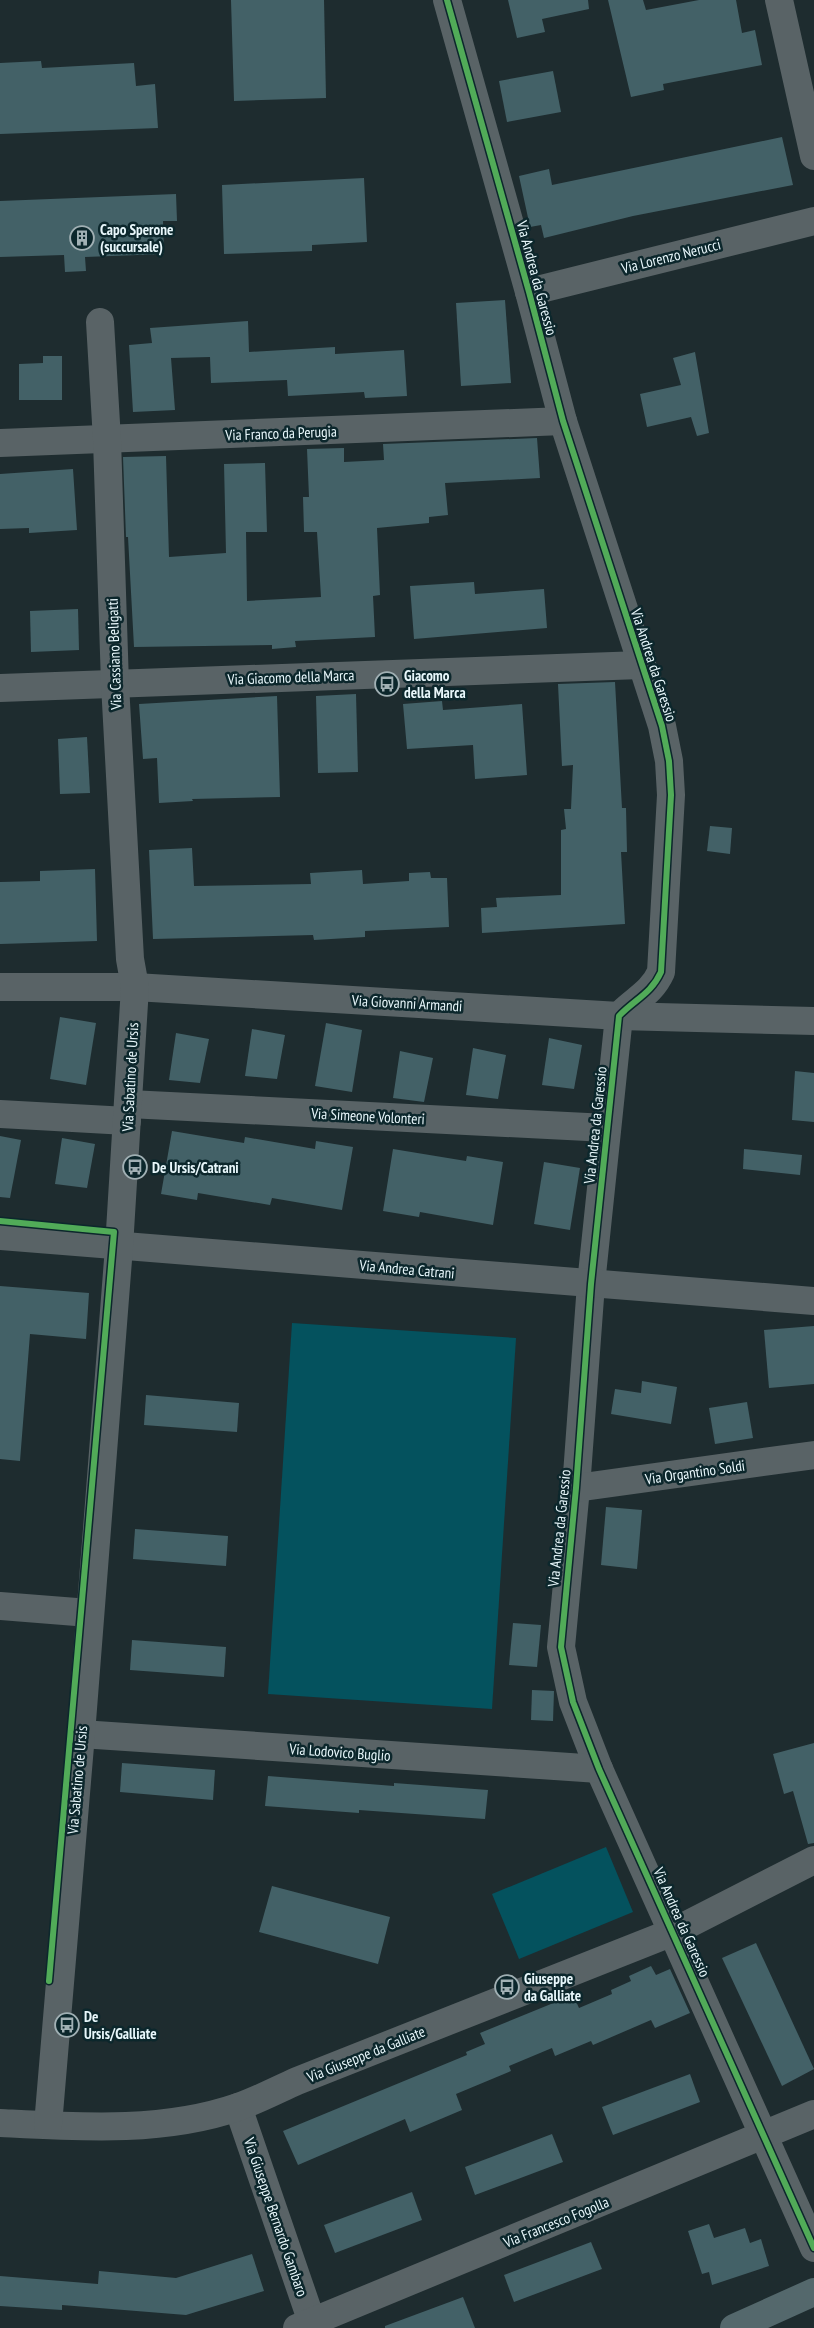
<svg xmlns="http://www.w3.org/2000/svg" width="814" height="2328" viewBox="0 0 814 2328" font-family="'PT Sans Narrow',sans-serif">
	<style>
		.green { fill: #04525e }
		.building { fill: #436167 }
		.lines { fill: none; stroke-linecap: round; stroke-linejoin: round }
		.minor { stroke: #596366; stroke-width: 28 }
		.major { stroke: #54686c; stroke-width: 28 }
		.cycleway-casing { stroke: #0c272c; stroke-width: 9 }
		.cycleway { stroke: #51ab58; stroke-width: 6 }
		.labels { text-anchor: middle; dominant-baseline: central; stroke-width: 5; stroke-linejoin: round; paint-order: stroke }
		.poi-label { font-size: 15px; font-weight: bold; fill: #e8f7fb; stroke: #0c272c; text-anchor: start }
		.street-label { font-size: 15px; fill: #e8f7fb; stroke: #0c272c }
	</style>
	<rect width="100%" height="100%" fill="#1e2c2f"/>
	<!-- green -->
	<g class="green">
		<path d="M 292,1323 L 516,1338 L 492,1709 L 268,1694 Z"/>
		<path d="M 606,1847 L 633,1912 L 519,1959 L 492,1894 Z"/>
	</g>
	<!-- building -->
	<g class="building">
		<path d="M 231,0 L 324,0 L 326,98 L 234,101 Z"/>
		<path d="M 508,0 L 588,0 L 589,9 L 542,19 L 545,32 L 517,38 Z"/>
		<path d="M 608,0 L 643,0 L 646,10 L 699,0 L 736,0 L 742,33 L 755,30 L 762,65 L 663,84 L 664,90 L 631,97 Z"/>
		<path d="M 41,61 L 42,68 L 134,63 L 136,86 L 155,84 L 158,128 L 0,134 L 0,63 Z"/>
		<path d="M 553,71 L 561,112 L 507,122 L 499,81 Z"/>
		<path d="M 782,137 L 793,185 L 633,216 L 544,238 L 541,225 L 530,227 L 519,176 L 549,169 L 552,185 Z"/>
		<path d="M 364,178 L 367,242 L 312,245 L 312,251 L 224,254 L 222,185 Z"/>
		<path d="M 176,194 L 177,221 L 163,221 L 164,254 L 85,257 L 86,271 L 65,272 L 64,255 L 0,257 L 0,201 Z"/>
		<path d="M 505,300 L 511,383 L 461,386 L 456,303 Z"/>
		<path d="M 248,321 L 249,352 L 335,347 L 335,354 L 404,350 L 407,396 L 365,398 L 364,392 L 288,396 L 287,380 L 211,383 L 210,357 L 171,358 L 175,410 L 133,412 L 129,345 L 152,343 L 150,328 Z"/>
		<path d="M 695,352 L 709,433 L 697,436 L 691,417 L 647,427 L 640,394 L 681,385 L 673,358 Z"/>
		<path d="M 43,356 L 62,356 L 62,400 L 19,400 L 19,364 L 43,363 Z"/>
		<path d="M 537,438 L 540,478 L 445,483 L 448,515 L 429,517 L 429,523 L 377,528 L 380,595 L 373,596 L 375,637 L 295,641 L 296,647 L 272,649 L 272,645 L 134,647 L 128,537 L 126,537 L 123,457 L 166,456 L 169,557 L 226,553 L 224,464 L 265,463 L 267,532 L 246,532 L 247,601 L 321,597 L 317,532 L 304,532 L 303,497 L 309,497 L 307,449 L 344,448 L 344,462 L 384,460 L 383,444 Z"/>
		<path d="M 73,469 L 77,530 L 29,533 L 29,528 L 0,529 L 0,474 Z"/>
		<path d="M 474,582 L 475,594 L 544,589 L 547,628 L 414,639 L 410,586 Z"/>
		<path d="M 78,609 L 79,650 L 31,652 L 30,611 Z"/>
		<path d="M 615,682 L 622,808 L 626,808 L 627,852 L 621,852 L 625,924 L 482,933 L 481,908 L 497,907 L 496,898 L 561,895 L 561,830 L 566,829 L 564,809 L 571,809 L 573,765 L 562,766 L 558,684 Z"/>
		<path d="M 356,694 L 358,772 L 318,773 L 316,696 Z"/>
		<path d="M 277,696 L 280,797 L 192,799 L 193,801 L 159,803 L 157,758 L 143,759 L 139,704 Z"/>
		<path d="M 442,701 L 443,710 L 522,704 L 527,775 L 475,779 L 473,745 L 407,749 L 403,704 Z"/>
		<path d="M 87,737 L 90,793 L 60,794 L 58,739 Z"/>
		<path d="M 710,826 L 732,828 L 730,854 L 707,851 Z"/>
		<path d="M 192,848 L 194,886 L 311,884 L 310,873 L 362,870 L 363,884 L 409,881 L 409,873 L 430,872 L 431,878 L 447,878 L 449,927 L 365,931 L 365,937 L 314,940 L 313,935 L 153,939 L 149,850 Z"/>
		<path d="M 95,869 L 97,941 L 0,944 L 0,882 L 40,881 L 40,871 Z"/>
		<path d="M 60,1017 L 96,1023 L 86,1085 L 50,1079 Z"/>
		<path d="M 326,1023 L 362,1030 L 352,1092 L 315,1086 Z"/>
		<path d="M 252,1029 L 285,1035 L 277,1079 L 245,1076 Z"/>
		<path d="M 176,1033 L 209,1039 L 200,1083 L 169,1080 Z"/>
		<path d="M 549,1038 L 582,1045 L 574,1089 L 542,1085 Z"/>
		<path d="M 473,1048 L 506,1055 L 498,1099 L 466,1095 Z"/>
		<path d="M 400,1051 L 433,1058 L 424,1102 L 393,1098 Z"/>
		<path d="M 795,1071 L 814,1073 L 814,1122 L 792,1120 Z"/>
		<path d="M 172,1131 L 244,1143 L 245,1137 L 315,1149 L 316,1141 L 353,1147 L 342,1210 L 272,1198 L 270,1205 L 198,1193 L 197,1200 L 161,1194 Z"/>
		<path d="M 0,1136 L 21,1140 L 10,1198 L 0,1197 Z"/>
		<path d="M 62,1138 L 95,1144 L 87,1188 L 55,1184 Z"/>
		<path d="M 393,1149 L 466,1161 L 467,1156 L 503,1162 L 493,1225 L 420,1212 L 419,1217 L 383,1211 Z"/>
		<path d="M 744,1149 L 802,1155 L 800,1175 L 743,1169 Z"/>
		<path d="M 544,1162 L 580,1168 L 570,1230 L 534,1224 Z"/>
		<path d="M 0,1286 L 89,1293 L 86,1339 L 30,1334 L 20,1461 L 0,1459 Z"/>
		<path d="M 814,1326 L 814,1384 L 769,1388 L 764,1330 Z"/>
		<path d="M 642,1381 L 677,1387 L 671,1424 L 611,1414 L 615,1389 L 641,1393 Z"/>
		<path d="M 146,1395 L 239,1403 L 237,1432 L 144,1425 Z"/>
		<path d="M 747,1402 L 753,1438 L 715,1444 L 709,1408 Z"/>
		<path d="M 606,1507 L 642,1510 L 637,1569 L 601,1565 Z"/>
		<path d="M 135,1529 L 228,1536 L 226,1566 L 133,1559 Z"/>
		<path d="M 513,1623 L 541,1625 L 537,1667 L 509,1665 Z"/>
		<path d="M 132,1640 L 226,1647 L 224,1677 L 130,1670 Z"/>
		<path d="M 532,1690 L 554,1691 L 553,1721 L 531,1720 Z"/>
		<path d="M 814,1743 L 814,1843 L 808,1844 L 793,1791 L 784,1794 L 773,1754 Z"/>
		<path d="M 122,1763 L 215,1770 L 213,1800 L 120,1792 Z"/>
		<path d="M 268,1776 L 394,1786 L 394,1783 L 488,1790 L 485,1819 L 359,1810 L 359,1813 L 265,1806 Z"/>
		<path d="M 272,1886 L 390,1917 L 378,1964 L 259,1932 Z"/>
		<path d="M 756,1943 L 814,2069 L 782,2086 L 722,1958 Z"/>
		<path d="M 651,1966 L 656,1975 L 670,1969 L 690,2013 L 655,2028 L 651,2020 L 593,2045 L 591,2041 L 555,2056 L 552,2048 L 509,2066 L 511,2071 L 456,2094 L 462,2110 L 410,2132 L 405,2119 L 298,2165 L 283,2131 L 467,2055 L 466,2052 L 485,2044 L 480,2033 L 573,1995 L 579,2008 L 612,1994 L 611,1990 L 631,1981 L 629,1976 Z"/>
		<path d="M 690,2074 L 700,2102 L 613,2135 L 602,2107 Z"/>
		<path d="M 552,2134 L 563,2162 L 475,2195 L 465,2167 Z"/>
		<path d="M 412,2192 L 422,2220 L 335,2253 L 324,2225 Z"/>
		<path d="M 709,2224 L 714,2238 L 745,2228 L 750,2243 L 761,2239 L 769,2266 L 712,2285 L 709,2272 L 702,2274 L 688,2231 Z"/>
		<path d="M 591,2242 L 602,2269 L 514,2302 L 504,2275 Z"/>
		<path d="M 252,2254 L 264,2291 L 186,2315 L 62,2305 L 62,2310 L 0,2306 L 0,2276 L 98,2284 L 99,2271 L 176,2278 Z"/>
		<path d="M 463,2297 L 475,2328 L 385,2328 L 385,2326 Z"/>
	</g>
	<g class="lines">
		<!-- minor -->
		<g class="minor">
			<path d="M 447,0 L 529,292 L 563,421 L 662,726 L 669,761 L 671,795 L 661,972 C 651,994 635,999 619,1016 L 591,1284 L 576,1488 L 561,1647 L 573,1702 L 599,1769 L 814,2248"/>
			<path d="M 779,0 L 814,156"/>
			<path d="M 529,292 L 814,221"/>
			<path d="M 0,443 L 563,421"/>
			<path d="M 0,688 L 641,665"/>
			<path d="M 0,987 L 135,987 L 619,1016 L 814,1021"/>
			<path d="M 129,1104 L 607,1128"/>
			<path d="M 0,1114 L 127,1121"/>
			<path d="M 0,1236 L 814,1301"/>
			<path d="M 576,1488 L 814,1455"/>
			<path d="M 0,1606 L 89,1613"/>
			<path d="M 81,1734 L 599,1769"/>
			<path d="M 238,2107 L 314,2328"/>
			<path d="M 0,2123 C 78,2127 163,2133 238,2107 C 258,2100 277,2090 297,2081 L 673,1932 L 814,1860"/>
			<path d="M 48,2125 L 81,1734 L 119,1247 L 135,987 L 130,959 L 115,684 L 107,440 L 100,322"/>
			<path d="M 297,2328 L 814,2114"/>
		</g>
		<!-- major -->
		<path class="major" d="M 734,2328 L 814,2292"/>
		<!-- cycleway casing -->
		<g class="cycleway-casing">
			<g id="cycleway">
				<path d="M 447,0 L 529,292 L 563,421 L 662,726 L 669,761 L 671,795 L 661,972 C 651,994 635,999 619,1016 L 591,1284 L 576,1488 L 561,1647 L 573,1702 L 599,1769 L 814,2248"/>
				<path d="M 0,1221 L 114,1232 L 49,1981"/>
			</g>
		</g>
		<!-- cycleway -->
		<use href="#cycleway" class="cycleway"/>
	</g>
	<!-- icons -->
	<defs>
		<g id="building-ring" transform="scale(1.25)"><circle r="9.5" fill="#0c272c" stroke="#a1b0b4" stroke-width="1.5"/><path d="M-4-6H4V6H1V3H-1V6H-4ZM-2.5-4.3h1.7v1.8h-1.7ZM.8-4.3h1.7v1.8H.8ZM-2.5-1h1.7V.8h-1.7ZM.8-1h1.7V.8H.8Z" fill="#a1b0b4"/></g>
		<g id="bus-ring" transform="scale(1.25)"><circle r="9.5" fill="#0c272c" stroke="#a1b0b4" stroke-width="1.5"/><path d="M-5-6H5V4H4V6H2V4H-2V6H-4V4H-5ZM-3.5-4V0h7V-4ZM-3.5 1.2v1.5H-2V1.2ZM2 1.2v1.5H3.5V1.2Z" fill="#a1b0b4"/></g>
	</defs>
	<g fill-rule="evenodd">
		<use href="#building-ring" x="82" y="238"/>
		<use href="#bus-ring" x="387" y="684"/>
		<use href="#bus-ring" x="135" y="1167"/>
		<use href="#bus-ring" x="507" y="1987"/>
		<use href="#bus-ring" x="67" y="2025"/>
	</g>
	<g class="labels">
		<!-- poi labels -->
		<g class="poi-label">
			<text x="100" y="229">Capo Sperone<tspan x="100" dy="17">(succursale)</tspan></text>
			<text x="404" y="675">Giacomo<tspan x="404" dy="17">della Marca</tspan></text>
			<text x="152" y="1167">De Ursis/Catrani</text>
			<text x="524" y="1978">Giuseppe<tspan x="524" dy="17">da Galliate</tspan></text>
			<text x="84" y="2016">De<tspan x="84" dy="17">Ursis/Galliate</tspan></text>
		</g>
		<!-- street labels -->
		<g class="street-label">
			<text transform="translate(671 256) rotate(-14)">Via Lorenzo Nerucci</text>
			<text transform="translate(537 278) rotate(75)">Via Andrea da Garessio</text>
			<text transform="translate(281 433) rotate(-2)">Via Franco da Perugia</text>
			<text transform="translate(114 654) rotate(-92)">Via Cassiano Beligatti</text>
			<text transform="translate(654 665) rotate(72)">Via Andrea da Garessio</text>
			<text transform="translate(291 677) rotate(-2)">Via Giacomo della Marca</text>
			<text transform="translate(407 1003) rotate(3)">Via Giovanni Armandi</text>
			<text transform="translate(130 1077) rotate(-87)">Via Sabatino de Ursis</text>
			<text transform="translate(368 1116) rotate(3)">Via Simeone Volonteri</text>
			<text transform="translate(595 1125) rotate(-84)">Via Andrea da Garessio</text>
			<text transform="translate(407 1269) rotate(5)">Via Andrea Catrani</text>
			<text transform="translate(695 1472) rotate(-8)">Via Organtino Soldi</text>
			<text transform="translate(559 1528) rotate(-84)">Via Andrea da Garessio</text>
			<text transform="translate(340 1752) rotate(4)">Via Lodovico Buglio</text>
			<text transform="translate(77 1780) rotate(-85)">Via Sabatino de Ursis</text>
			<text transform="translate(682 1922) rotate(66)">Via Andrea da Garessio</text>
			<text transform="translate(366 2054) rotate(-22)">Via Giuseppe da Galliate</text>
			<text transform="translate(276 2217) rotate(71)">Via Giuseppe Bernardo Gambaro</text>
			<text transform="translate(556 2222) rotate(-22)">Via Francesco Fogolla</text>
		</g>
	</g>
</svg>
